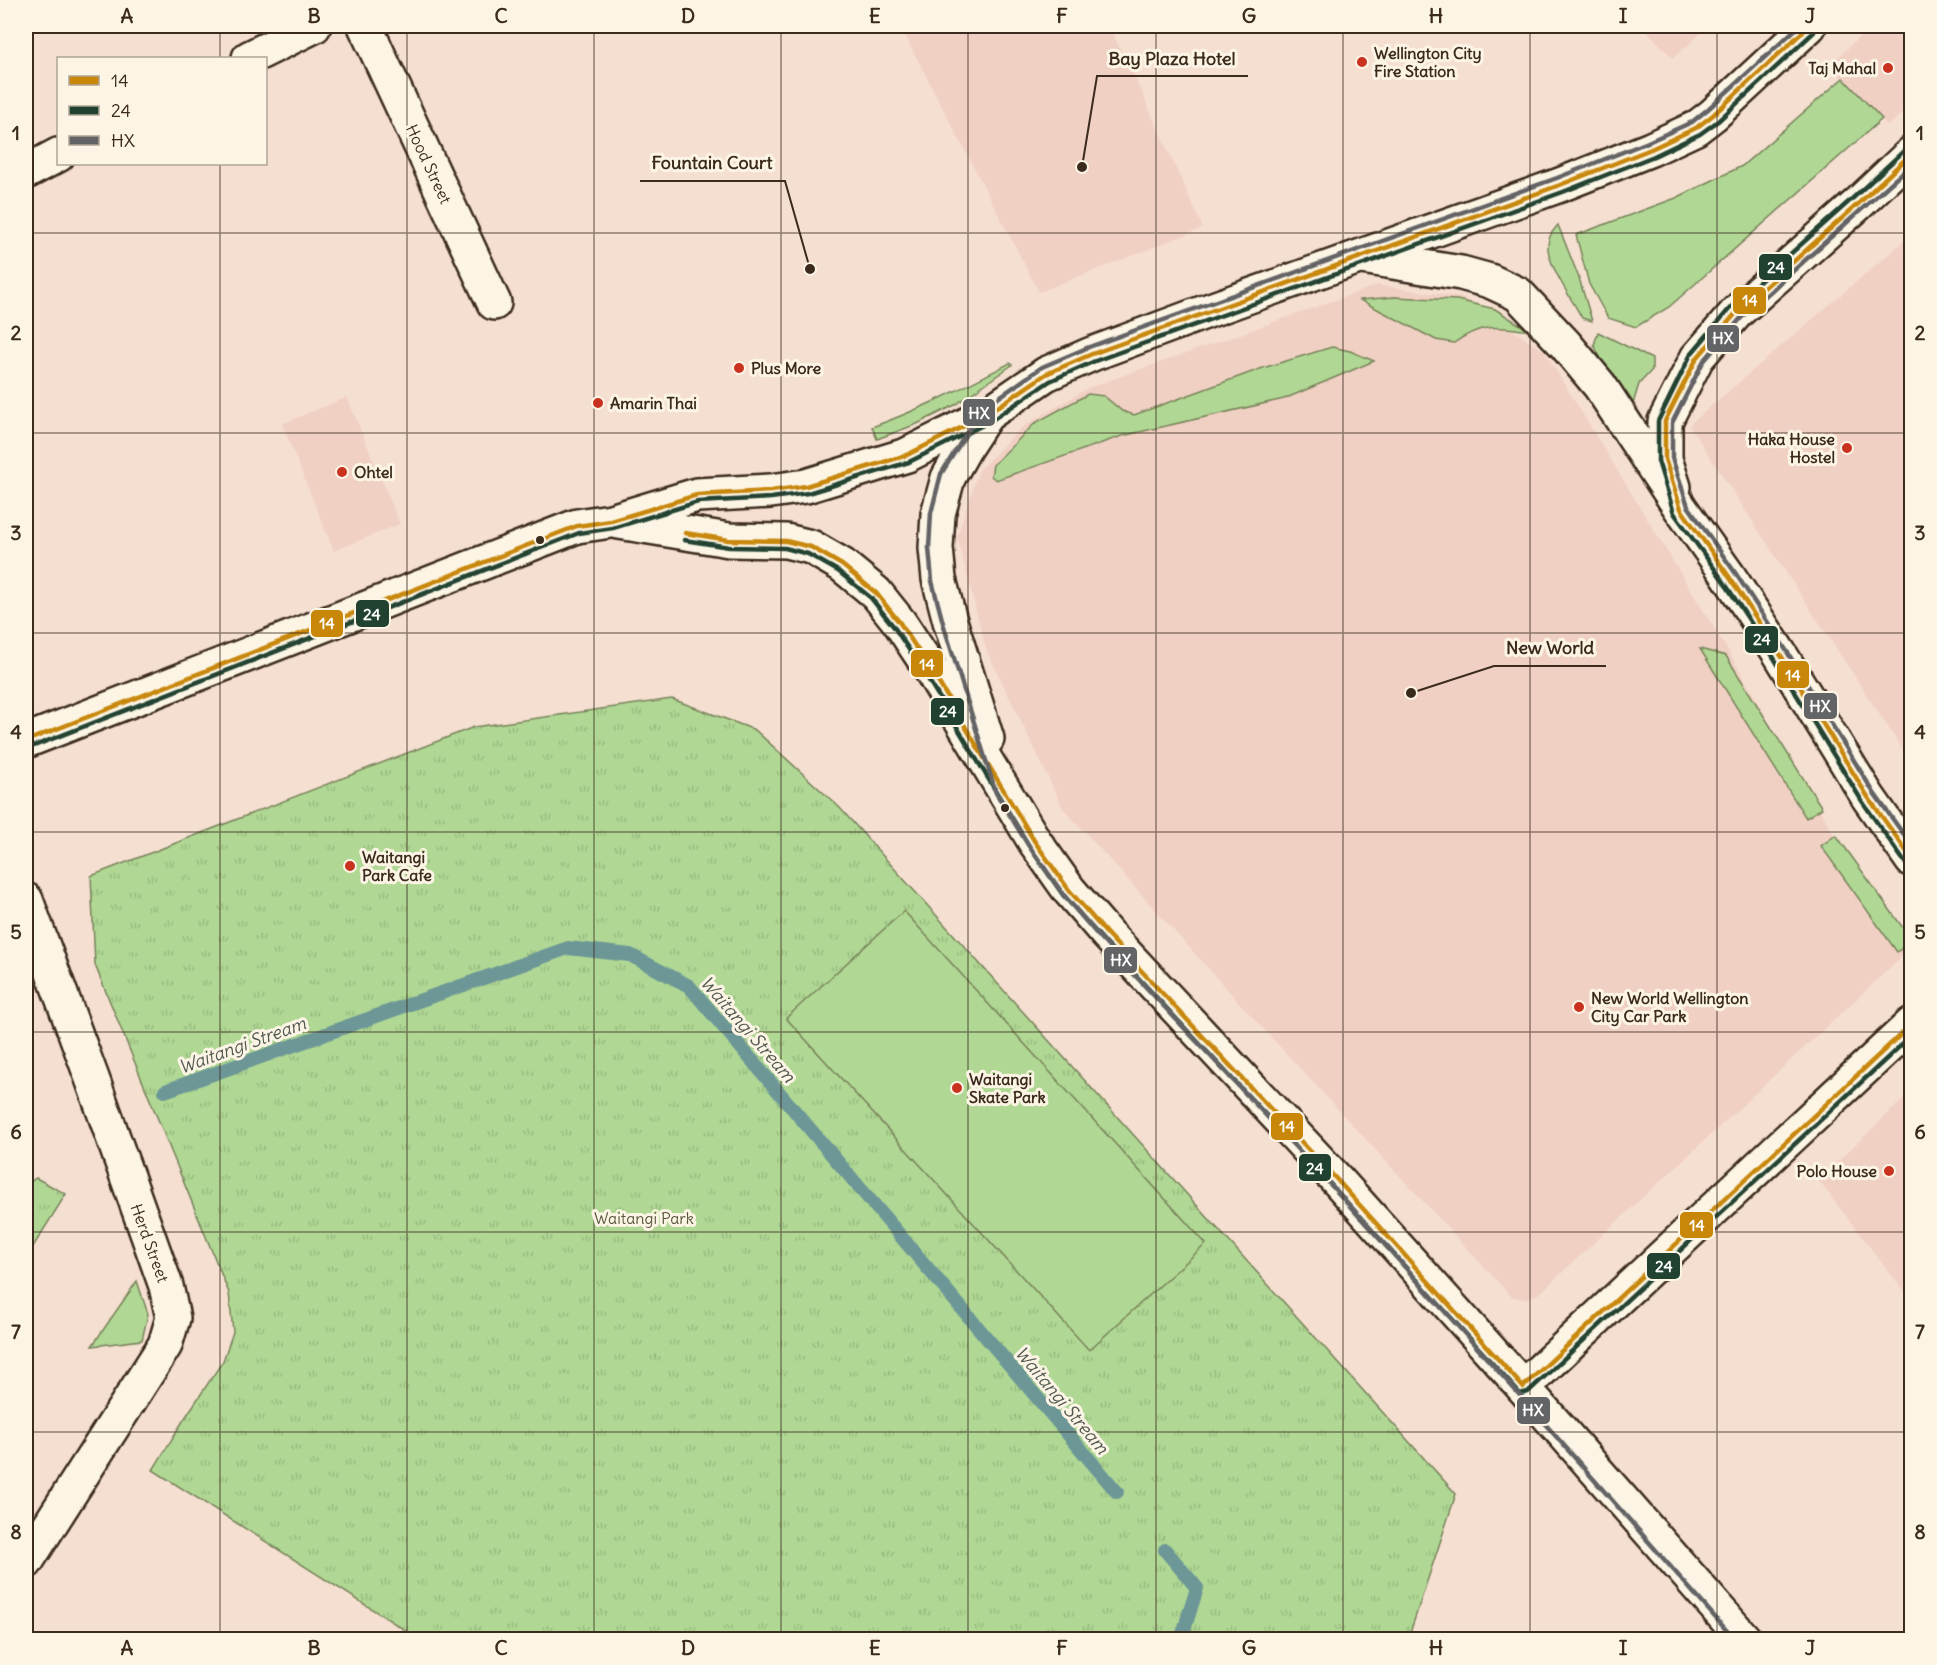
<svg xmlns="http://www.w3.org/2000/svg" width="1937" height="1665" viewBox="0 0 1937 1665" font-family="Delius,sans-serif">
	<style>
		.built { fill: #f0d0c3 }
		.park { fill: url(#park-tufts); stroke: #768159; stroke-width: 1.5 }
		.garden { fill: #b0d894; stroke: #768159; stroke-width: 1.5 }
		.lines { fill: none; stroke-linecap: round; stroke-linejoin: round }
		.stream { stroke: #6d9797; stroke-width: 14 }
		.minor-casing { stroke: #3b2a1e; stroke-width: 38 }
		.major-casing { stroke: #3b2a1e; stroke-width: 38 }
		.minor { stroke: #fcf5e5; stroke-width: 33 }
		.major { stroke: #fcf5e5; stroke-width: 33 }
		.bus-1-casing { stroke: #fcf5e5; stroke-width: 9 }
		.bus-2-casing { stroke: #fcf5e5; stroke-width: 9 }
		.bus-3-casing { stroke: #fcf5e5; stroke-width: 9 }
		.bus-1 { stroke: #c88708; stroke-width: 4.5 }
		.bus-2 { stroke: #214230; stroke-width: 4.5 }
		.bus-3 { stroke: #636466; stroke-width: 4.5 }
		.grid { fill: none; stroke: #3b2a1e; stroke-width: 1.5; stroke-opacity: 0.55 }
		.poi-dot { fill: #c8321e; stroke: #fcf5e5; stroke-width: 2 }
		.bus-dot { fill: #3b2a1e; stroke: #fcf5e5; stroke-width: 2 }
		.labels { text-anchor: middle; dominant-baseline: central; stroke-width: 6; stroke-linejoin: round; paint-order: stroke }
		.poi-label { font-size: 16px; font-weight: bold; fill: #3b2a1e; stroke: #fcf5e5; text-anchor: start }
		.street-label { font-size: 16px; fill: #3b2a1e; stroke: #fcf5e5 }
		.park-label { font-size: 16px; fill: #58563c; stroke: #fcf5e5 }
		.water-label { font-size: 18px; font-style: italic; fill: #505850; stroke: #fcf5e5 }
		.leader { fill: none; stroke: #3b2a1e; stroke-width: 2 }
		.callout-dot { fill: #3b2a1e; stroke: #fcf5e5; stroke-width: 2 }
		.callout-label { font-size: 18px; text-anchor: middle; font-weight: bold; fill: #3b2a1e; stroke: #fcf5e5; stroke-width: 6; stroke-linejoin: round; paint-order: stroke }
		.line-badge { stroke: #fcf5e5; stroke-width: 2 }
		.badge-label { font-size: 16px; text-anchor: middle; font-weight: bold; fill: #fff }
		.neatline { fill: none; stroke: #3b2a1e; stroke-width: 2 }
		.grid-label { font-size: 20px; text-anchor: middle; font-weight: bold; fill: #3b2a1e }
	</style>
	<defs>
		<pattern id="park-tufts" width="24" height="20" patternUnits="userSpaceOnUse" patternTransform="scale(1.5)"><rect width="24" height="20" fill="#b0d894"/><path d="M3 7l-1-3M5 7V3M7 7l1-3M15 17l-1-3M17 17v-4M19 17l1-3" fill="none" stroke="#98ba7f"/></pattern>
	</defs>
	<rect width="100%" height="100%" fill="#f5dfd1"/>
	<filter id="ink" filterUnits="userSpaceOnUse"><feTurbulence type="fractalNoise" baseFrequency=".0167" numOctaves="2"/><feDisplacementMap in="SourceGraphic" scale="12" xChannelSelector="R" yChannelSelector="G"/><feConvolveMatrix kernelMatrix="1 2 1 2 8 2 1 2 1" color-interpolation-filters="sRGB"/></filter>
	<g filter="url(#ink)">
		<!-- built -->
		<g class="built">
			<path d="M 900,26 L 1108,26 L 1130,67 L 1203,228 L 1039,292 Z"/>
			<path d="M 1642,26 L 1709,26 L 1673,58 Z"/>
			<path d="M 1871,26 L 1911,26 L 1911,105 L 1888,126 L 1830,65 Z"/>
			<path d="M 1911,235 L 1911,756 L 1905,753 L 1689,425 Z"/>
			<path d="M 1378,285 L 1464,298 L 1544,351 L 1733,659 L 1904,955 L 1540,1293 L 1526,1299 L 1512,1297 L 1244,1008 L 1063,808 L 986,649 L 957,536 L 979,470 L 1022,427 L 1088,388 Z"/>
			<path d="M 347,397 L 400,524 L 334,551 L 282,424 Z"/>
			<path d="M 1911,1092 L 1911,1300 L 1818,1180 Z"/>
		</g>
		<!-- park -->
		<g class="park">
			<path d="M 672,699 L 755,730 L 839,807 L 1456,1494 L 1408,1639 L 419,1639 L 153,1470 L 183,1421 L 223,1361 L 233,1332 L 229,1293 L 95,965 L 91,876 L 474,727 Z"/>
			<path d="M 36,1178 L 66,1194 L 26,1258 L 26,1185 Z"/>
		</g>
		<!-- garden -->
		<g class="garden">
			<path d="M 1843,78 L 1882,119 L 1669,307 L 1636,327 L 1608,318 L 1589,284 L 1576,235 L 1676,198 L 1742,166 Z"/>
			<path d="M 1558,225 L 1579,278 L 1592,321 L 1582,318 C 1573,301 1547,264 1548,246 C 1548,237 1552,232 1558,225 Z"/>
			<path d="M 1394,297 L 1457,300 L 1495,309 L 1530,331 C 1496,327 1484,322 1454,343 L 1436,340 L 1360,300 Z"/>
			<path d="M 1598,332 L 1652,359 L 1652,370 L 1639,384 L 1633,404 L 1624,404 L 1594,345 Z"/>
			<path d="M 1332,347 L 1350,351 L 1374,361 L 1284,399 L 1122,436 L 996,480 L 991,476 L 993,465 L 1035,423 L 1088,394 L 1104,396 L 1122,411 L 1134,415 L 1263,368 Z"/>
			<path d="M 1010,363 L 1012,365 L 955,405 L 917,424 L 877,439 L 872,427 C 920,410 964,387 1010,363 Z"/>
			<path d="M 1700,649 L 1726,656 L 1822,808 L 1806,818 Z"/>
			<path d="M 1836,835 L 1911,939 L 1911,941 L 1897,952 L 1821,846 Z"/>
			<path d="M 904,911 L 1206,1244 L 1089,1350 L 786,1018 Z"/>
			<path d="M 137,1281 L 148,1314 L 142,1340 L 92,1346 Z"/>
		</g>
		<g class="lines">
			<!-- stream -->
			<g class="stream">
				<path d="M 165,1091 L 568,948 L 630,955 L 689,986 L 1117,1492"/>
				<path d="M 1165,1550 L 1197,1588 L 1181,1640"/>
			</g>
			<!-- minor casing -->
			<g class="minor-casing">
				<g id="minor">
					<path d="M 365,26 L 494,303"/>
					<path d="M 249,58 L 314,26"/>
					<path d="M 26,172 L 58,155"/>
					<path d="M 26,900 L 93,1081 L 166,1286 L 173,1318 L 165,1345 L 26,1562"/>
					<path d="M 1523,1387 L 1912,1024"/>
				</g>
			</g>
			<!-- major casing -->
			<g class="major-casing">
				<g id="major">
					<path d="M 1362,257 L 1461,273 L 1490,281 L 1518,294 L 1565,344 L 1600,386 L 1681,509 L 1728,575 L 1780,654 L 1868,797 L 1912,860"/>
					<path d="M 985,417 L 966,446 L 948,478 L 938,514 L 936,548 L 939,579 L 950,621 L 987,739"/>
					<path d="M 1674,487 L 1665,459 L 1665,421 L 1697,358 L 1737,312 L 1858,204 L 1912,153"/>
					<path d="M 619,522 L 729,540 L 786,541 L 811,547 L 842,565 L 876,593 L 900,623 L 931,670 L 1035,842 L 1069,890 L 1107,934 L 1339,1182 L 1523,1387 L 1745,1640"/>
					<path d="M 26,741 L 577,526 L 611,521 L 697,495 L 771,491 L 806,486 L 907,455 L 986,415 L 1046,374 L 1092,354 L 1213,309 L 1560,185 L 1651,149 L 1696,128 L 1713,115 L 1809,26"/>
				</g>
			</g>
			<!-- minor -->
			<use href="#minor" class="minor"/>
			<!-- major -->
			<use href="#major" class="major"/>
			<!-- bus-1 casing -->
			<g class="bus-1-casing">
				<g id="bus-1">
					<path d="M 1912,153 L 1858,204 L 1737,312 L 1697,358 L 1665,421 L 1665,459 L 1681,509 L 1728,575 L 1780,654 L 1868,797 L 1912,859"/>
					<path d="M 685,533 L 729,540 L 786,541 L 811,547 L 842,565 L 876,593 L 900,623 L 931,670 L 1035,842 L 1069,890 L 1107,934 L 1339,1182 L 1523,1387 L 1912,1024"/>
					<path d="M 26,741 L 577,526 L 611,521 L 697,495 L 771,491 L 806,486 L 907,455 L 986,415 L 1046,374 L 1092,354 L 1560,185 L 1651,149 L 1696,128 L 1713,115 L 1809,26"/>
				</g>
			</g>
			<!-- bus-2 casing -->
			<g class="bus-2-casing">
				<g id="bus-2">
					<path d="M 684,540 L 729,547 L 785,548 L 808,554 L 838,571 L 871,598 L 894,627 L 925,674 L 1029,846 L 1063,895 L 1102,939 L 1333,1187 L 1520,1394 L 1528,1392 L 1912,1035"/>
					<path d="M 29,748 L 579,533 L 613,528 L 698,502 L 771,498 L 808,493 L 909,462 L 989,422 L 1050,381 L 1095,361 L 1563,192 L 1654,156 L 1700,134 L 1718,121 L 1814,32"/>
					<path d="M 1906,864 L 1862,801 L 1774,658 L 1722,579 L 1674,513 L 1658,461 L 1658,421 L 1691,354 L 1731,307 L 1853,198 L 1907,148"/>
				</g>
			</g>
			<!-- bus-3 casing -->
			<g class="bus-3-casing">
				<g id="bus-3">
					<path d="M 1912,164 L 1742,317 L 1703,362 L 1672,423 L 1672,458 L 1688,506 L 1734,571 L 1786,650 L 1874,793 L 1912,846"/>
					<path d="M 1735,1640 L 1517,1392 L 1333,1187 L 1101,939 L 1063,894 L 1029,846 L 996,793 L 943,623 L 932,581 L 929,548 L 931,513 L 941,474 L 981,410 L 1042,367 L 1089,347 L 1557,178 L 1648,142 L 1692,122 L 1708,109 L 1799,26"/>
				</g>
			</g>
			<!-- bus-1 -->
			<use href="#bus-1" class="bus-1"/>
			<!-- bus-2 -->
			<use href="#bus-2" class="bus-2"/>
			<!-- bus-3 -->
			<use href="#bus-3" class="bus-3"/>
		</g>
	</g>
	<!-- grid -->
	<path class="grid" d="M 220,26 L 220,58M 407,26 L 407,1640M 594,26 L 594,1640M 781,26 L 781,1640M 968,26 L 968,1640M 1156,26 L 1156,1640M 1343,26 L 1343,1640M 1530,26 L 1530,1640M 1717,26 L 1717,1640M 220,164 L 220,1640M 26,233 L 1912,233M 26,433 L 1912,433M 26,633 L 1912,633M 26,832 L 1912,832M 26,1032 L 1912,1032M 26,1232 L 1912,1232M 26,1432 L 1912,1432"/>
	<!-- markers -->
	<g class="poi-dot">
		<circle cx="1362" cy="62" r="6"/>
		<circle cx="1888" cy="68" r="6"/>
		<circle cx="739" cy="368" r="6"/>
		<circle cx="598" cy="403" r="6"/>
		<circle cx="1847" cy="448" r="6"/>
		<circle cx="342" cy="472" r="6"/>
		<circle cx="350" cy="866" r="6"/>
		<circle cx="1579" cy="1007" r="6"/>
		<circle cx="957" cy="1088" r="6"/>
		<circle cx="1889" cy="1171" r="6"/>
	</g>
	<g class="bus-dot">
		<circle cx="540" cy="540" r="5"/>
		<circle cx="1005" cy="808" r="5"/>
	</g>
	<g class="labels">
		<!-- poi labels -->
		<g class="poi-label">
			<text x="1374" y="53">Wellington City<tspan x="1374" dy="18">Fire Station</tspan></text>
			<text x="1876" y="68" text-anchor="end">Taj Mahal</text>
			<text x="751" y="368">Plus More</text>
			<text x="610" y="403">Amarin Thai</text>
			<text x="1835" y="439" text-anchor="end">Haka House<tspan x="1835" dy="18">Hostel</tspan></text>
			<text x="354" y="472">Ohtel</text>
			<text x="362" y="857">Waitangi<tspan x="362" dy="18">Park Cafe</tspan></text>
			<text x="1591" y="998">New World Wellington<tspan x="1591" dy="18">City Car Park</tspan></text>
			<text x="969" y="1079">Waitangi<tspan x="969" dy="18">Skate Park</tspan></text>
			<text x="1877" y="1171" text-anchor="end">Polo House</text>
		</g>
		<!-- street labels -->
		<g class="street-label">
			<text transform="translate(429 164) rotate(65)">Hood Street</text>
			<text transform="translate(150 1243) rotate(70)">Herd Street</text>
		</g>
		<!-- park labels -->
		<g class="park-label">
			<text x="644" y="1218">Waitangi Park</text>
		</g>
		<!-- water labels -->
		<g class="water-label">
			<text transform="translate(748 1029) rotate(49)">Waitangi Stream</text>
			<text transform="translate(242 1045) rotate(-20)">Waitangi Stream</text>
			<text transform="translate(1062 1400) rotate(50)">Waitangi Stream</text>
		</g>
	</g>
	<!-- callouts -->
	<path class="leader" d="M1082 167L1097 76H1248M810 269L785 181H640M1411 693L1494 666H1606"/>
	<g class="callout-dot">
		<circle cx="1082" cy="167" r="6"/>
		<circle cx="810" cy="269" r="6"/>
		<circle cx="1411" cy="693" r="6"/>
	</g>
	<g class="callout-label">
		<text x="1172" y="65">Bay Plaza Hotel</text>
		<text x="712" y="169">Fountain Court</text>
		<text x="1550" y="654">New World</text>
	</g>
	<g class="line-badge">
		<rect x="1758" y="253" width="35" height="28" rx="6" fill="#214230"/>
		<rect x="1732" y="286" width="35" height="29" rx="6" fill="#c88708"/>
		<rect x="1706" y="324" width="34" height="29" rx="6" fill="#636466"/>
		<rect x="962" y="398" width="34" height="29" rx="6" fill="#636466"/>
		<rect x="355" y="599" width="35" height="29" rx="6" fill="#214230"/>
		<rect x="310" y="609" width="34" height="29" rx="6" fill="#c88708"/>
		<rect x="1744" y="625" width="35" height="29" rx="6" fill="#214230"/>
		<rect x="910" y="649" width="34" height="29" rx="6" fill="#c88708"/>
		<rect x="1776" y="660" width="34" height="29" rx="6" fill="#c88708"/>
		<rect x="1803" y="692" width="35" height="28" rx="6" fill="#636466"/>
		<rect x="930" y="697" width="35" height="29" rx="6" fill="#214230"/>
		<rect x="1103" y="946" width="35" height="28" rx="6" fill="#636466"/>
		<rect x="1270" y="1112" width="34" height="29" rx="6" fill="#c88708"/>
		<rect x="1298" y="1153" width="34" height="29" rx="6" fill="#214230"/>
		<rect x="1679" y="1211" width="35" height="28" rx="6" fill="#c88708"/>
		<rect x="1646" y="1252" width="35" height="28" rx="6" fill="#214230"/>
		<rect x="1516" y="1396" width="35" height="29" rx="6" fill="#636466"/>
	</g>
	<g class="badge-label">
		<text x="1776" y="273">24</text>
		<text x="1750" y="306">14</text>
		<text x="1723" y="344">HX</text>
		<text x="979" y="419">HX</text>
		<text x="372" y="620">24</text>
		<text x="327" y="629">14</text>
		<text x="1762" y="645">24</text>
		<text x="927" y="670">14</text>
		<text x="1793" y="681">14</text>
		<text x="1820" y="712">HX</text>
		<text x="948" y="717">24</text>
		<text x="1121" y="966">HX</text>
		<text x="1287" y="1132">14</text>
		<text x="1315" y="1174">24</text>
		<text x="1697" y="1231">14</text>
		<text x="1664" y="1272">24</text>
		<text x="1533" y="1416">HX</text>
	</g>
	<!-- margin -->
	<rect width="1937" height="1665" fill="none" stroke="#fcf5e5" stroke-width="66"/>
	<!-- legend -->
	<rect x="57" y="57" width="210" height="108" fill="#fcf5e5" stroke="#afa495" stroke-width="1.5"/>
	<rect x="69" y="76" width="30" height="9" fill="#c88708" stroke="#afa495" stroke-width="1.5"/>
	<text x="111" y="87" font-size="18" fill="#3b2a1e">14</text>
	<rect x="69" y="106" width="30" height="9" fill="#214230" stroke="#afa495" stroke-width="1.5"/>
	<text x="111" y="117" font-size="18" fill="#3b2a1e">24</text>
	<rect x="69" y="136" width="30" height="9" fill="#636466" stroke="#afa495" stroke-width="1.5"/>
	<text x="111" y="147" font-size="18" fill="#3b2a1e">HX</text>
	<rect x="33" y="33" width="1871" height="1599" class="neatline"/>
	<g class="grid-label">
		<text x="127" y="23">A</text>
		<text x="314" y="23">B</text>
		<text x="501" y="23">C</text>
		<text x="688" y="23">D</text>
		<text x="875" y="23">E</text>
		<text x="1062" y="23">F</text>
		<text x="1249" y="23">G</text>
		<text x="1436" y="23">H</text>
		<text x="1623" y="23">I</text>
		<text x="1810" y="23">J</text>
		<text x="16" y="140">1</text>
		<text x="1920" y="140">1</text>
		<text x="16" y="340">2</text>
		<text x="1920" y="340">2</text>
		<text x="16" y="540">3</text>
		<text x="1920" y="540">3</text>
		<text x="16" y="739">4</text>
		<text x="1920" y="739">4</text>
		<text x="16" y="939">5</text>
		<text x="1920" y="939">5</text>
		<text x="16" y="1139">6</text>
		<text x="1920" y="1139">6</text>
		<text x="16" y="1339">7</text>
		<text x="1920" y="1339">7</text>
		<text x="16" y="1539">8</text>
		<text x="1920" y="1539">8</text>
		<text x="127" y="1655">A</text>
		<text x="314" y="1655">B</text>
		<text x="501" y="1655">C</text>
		<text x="688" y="1655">D</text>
		<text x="875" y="1655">E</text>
		<text x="1062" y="1655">F</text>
		<text x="1249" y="1655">G</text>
		<text x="1436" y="1655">H</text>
		<text x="1623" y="1655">I</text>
		<text x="1810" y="1655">J</text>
	</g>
</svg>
